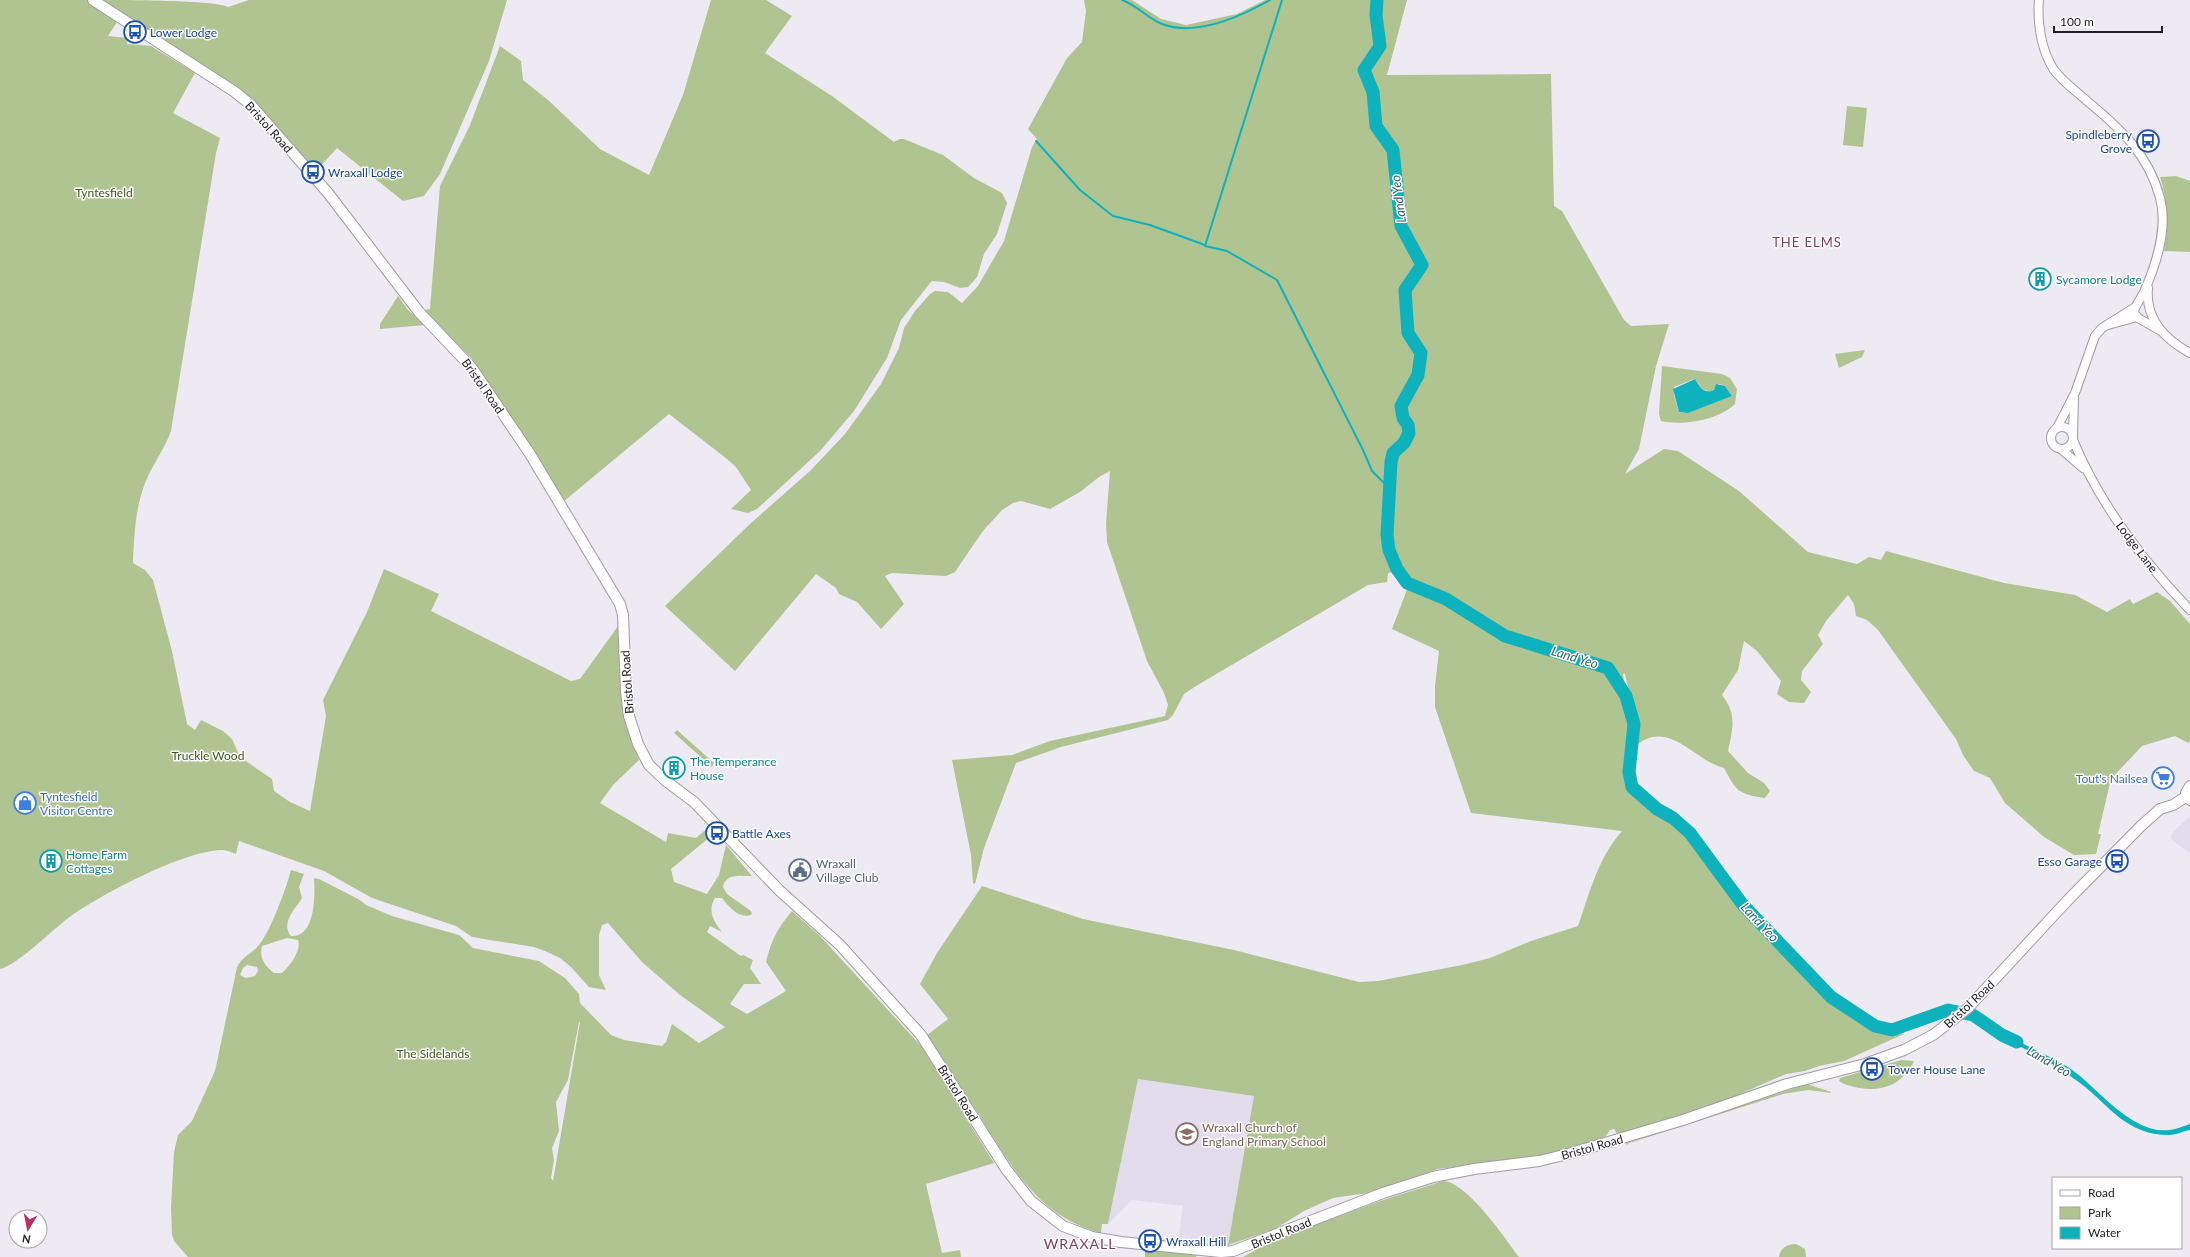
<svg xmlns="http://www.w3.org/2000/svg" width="2190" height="1257" viewBox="0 0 2190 1257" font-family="Lato,sans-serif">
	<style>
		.built { fill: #e3dced }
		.green { fill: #b0c492; fill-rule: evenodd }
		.water { fill: #0eb2bc }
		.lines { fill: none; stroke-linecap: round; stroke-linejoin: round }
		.stream { stroke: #0eb2bc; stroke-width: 2 }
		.river { stroke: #0eb2bc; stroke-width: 13 }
		.minor-casing { stroke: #9f9ba4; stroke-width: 10 }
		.major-casing { stroke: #9f9ba4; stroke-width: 12 }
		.minor { stroke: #fff; stroke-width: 8 }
		.major { stroke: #fff; stroke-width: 10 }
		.labels { text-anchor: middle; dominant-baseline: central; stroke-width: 3; stroke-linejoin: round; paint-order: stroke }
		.transit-label { font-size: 12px; fill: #164399; stroke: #fff; text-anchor: start }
		.street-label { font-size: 12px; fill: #212024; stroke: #fff }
		.park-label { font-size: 12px; fill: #3f5215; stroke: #fff }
		.culture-label { font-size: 12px; fill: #0d838f; stroke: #fff; text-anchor: start }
		.shop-label { font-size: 12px; fill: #366cbe; stroke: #fff; text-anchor: end }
		.service-label { font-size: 12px; fill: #4e5e75; stroke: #fff; text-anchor: start }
		.education-label { font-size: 12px; fill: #785e54; stroke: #fff; text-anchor: start }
		.water-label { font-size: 13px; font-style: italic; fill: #2a6266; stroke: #fff }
		.neighbourhood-label { font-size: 13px; letter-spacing: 1px; fill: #823c53; stroke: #fff }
		.quarter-label { font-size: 14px; letter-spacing: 1px; fill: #823c53; stroke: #fff }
	</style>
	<rect width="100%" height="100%" fill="#eeeaf4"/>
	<!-- built -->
	<g class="built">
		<path d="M 2190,816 L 2190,854 L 2170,838 L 2173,832 Z"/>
		<path d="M 1138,1079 L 1255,1096 L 1228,1245 L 1178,1242 L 1183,1206 L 1132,1200 L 1108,1224 Z"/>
	</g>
	<!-- green -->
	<g class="green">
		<path d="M 0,0 L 87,0 L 117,22 L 108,36 L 128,38 L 127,44 L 151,46 L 195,73 L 173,113 L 220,138 L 216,153 L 171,431 C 164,451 149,469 143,489 C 135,512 134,539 133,563 L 145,570 L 153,580 L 172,651 L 187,724 L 195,730 L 201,720 L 223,731 L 232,739 L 240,757 L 272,779 L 274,791 L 290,802 L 310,811 L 326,716 L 323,700 L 367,612 L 384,569 L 439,594 L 431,611 L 571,681 L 580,679 L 621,622 L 626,723 L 639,760 L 613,785 L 600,803 L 666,842 L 668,833 L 696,838 L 710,826 L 715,833 L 671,869 L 674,882 L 707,894 L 719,875 L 726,845 L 752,876 C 741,876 725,873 723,887 L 727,894 L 751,911 L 752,914 C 741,921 728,906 722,898 L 715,898 C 707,911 714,922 722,932 L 710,926 L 707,932 L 741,956 L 743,955 L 753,960 L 750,968 L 761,984 L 744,984 L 730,1004 L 747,1014 L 786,991 L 766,962 C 772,939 777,929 792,911 L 820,936 L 922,1047 L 994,1163 L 926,1184 L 942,1253 L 960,1250 L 961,1257 L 188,1257 L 174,1241 L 172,1234 L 171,1207 L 174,1152 L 178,1135 L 192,1121 L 215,1071 L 237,967 C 242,957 252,954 259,945 C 271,930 286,889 291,870 L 304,874 L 299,887 L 302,898 C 296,908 280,923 291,936 C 316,938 315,894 314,878 L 319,879 L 360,900 L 366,905 L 392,916 L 459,935 L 473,948 L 539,961 L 565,978 L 579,994 L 580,1003 L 611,1035 L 624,1040 L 662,1046 L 666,1042 L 672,1024 L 699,1043 L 725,1027 L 680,995 L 642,962 L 608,923 L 602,925 L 599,935 L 599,975 L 606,990 L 589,987 L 571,967 L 560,958 L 545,951 L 534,947 L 472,937 L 456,926 L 372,898 L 324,871 L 239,841 L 236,854 C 231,852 226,850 221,850 C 181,852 104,893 71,916 C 54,928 18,965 0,969 ZM 287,938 L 298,940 C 302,950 289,967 282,973 L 274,973 C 265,966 259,958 262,946 ZM 247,965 L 257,967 L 258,971 L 255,976 L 246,978 L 240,975 L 243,968 ZM 579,1022 L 580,1022 L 553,1181 L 551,1178 L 554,1160 L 552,1148 L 559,1131 L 556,1102 L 568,1080 Z"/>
		<path d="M 101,0 C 123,0 215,0 228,7 L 249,0 L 507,0 L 489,61 L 440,174 L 424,196 L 403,201 L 337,148 L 315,172 L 260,110 Z"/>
		<path d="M 711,0 L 766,0 L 792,16 L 765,53 L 832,96 L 894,142 L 900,139 L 904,139 L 943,155 L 974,178 L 1002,193 L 1007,203 L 997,234 L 984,254 L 977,277 L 968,287 L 960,288 L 944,282 L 932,281 L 930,283 L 901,320 L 887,358 L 854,411 L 820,451 L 757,509 L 748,513 L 731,509 L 751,490 L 736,467 L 727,459 L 669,414 L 563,502 L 538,457 L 497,399 L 472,359 L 424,310 L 430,309 L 440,186 L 470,125 L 500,46 L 521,61 L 523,80 L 548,100 L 600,149 L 649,175 L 683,95 Z"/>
		<path d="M 1084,0 L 1132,0 L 1161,19 L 1186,25 L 1237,14 L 1265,0 L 1407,0 L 1387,75 L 1551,74 L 1554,206 L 1562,211 L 1624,320 L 1631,326 L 1669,324 L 1656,366 L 1639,449 L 1625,474 L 1664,449 L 1678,451 L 1739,491 L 1808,552 L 1857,564 L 1869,557 L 1881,560 L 1886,551 L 2004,583 L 2075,595 L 2107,612 L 2130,599 L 2133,604 L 2157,592 L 2170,601 L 2190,624 L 2190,741 L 2188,743 L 2175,736 L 2142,746 L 2111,779 L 2098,834 L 2101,834 L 2096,854 L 2074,855 L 2044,837 L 2005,803 L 1990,778 L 1974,771 L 1963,755 L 1956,739 L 1878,630 L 1867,620 L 1856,616 L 1854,604 L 1848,595 L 1826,621 L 1818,635 L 1823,644 L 1802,671 L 1801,680 L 1811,692 L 1804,703 L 1789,702 L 1777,694 L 1781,681 L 1757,651 L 1744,641 L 1738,670 L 1722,695 C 1737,714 1733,728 1728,751 L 1748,773 L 1764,783 L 1770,791 L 1765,798 C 1738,794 1736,791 1724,768 C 1693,760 1669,718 1635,746 L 1637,725 L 1625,674 L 1623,674 L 1633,744 L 1628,776 L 1634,790 L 1660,814 L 1681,827 L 1693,840 L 1740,903 L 1772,939 L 1791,953 L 1824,992 L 1874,1024 L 1890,1030 L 1904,1034 L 1844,1061 L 1819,1066 L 1805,1071 L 1786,1074 L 1724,1101 L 1660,1123 L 1617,1134 L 1614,1129 L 1610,1130 L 1604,1139 L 1535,1157 L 1438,1169 L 1368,1193 L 1333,1198 L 1304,1211 L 1275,1229 L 1228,1245 L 1254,1096 L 1138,1079 L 1108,1224 L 1102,1224 L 1101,1233 C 1035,1216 1009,1161 975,1109 L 973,1110 L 926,1036 L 948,1019 L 920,984 L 937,953 L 982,886 L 1083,919 L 1234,950 L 1359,982 L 1378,981 L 1462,965 L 1490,958 L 1531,941 L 1578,926 C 1590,892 1598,858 1622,831 L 1471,813 L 1435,707 L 1435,686 L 1439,651 L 1392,629 L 1408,587 L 1394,572 L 1388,573 L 1387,582 L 1368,585 L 1196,686 L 1184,694 L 1173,715 L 1168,720 L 1061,747 L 1016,763 L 984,848 L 975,884 L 973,883 L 971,855 L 952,760 L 1012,755 L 1050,741 L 1165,716 L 1168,705 L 1164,693 L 1147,661 L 1107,542 L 1106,523 L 1110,471 L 1099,477 L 1080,492 L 1050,509 L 1021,501 L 1013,503 L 1002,510 L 983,531 L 961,563 L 955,572 L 946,576 L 892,573 L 885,576 L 904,604 L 881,629 L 857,602 L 839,594 L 836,588 L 816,574 L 735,671 L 665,606 L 751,523 L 810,471 L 845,434 L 881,384 L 899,348 L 904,328 L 915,311 L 930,294 L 935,291 L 948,292 L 962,303 L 978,286 L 1004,241 L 1032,147 L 1037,139 L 1028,129 L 1056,78 L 1067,58 L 1082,42 L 1086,11 Z"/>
		<path d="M 1847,106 L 1867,108 L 1863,147 L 1843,145 Z"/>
		<path d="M 2176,176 L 2190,181 L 2190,252 L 2164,251 C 2169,226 2168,202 2160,177 Z"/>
		<path d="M 398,296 L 408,310 L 425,325 L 380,329 L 380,324 Z"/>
		<path d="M 1865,350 L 1862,357 L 1839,368 L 1835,354 Z"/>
		<path d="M 1662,366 L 1722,374 L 1730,378 L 1737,389 L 1735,404 C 1719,420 1683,426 1661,421 L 1659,414 ZM 1694,379 C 1702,384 1698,391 1712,391 L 1719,384 L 1725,386 L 1732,396 L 1686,413 L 1679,412 L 1674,395 L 1674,387 Z"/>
		<path d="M 677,730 L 714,763 L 712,767 L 674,733 Z"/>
		<path d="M 1901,1060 L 1914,1061 C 1903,1084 1884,1092 1859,1088 C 1852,1086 1844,1085 1839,1081 L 1840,1078 Z"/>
		<path d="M 1807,1084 L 1831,1092 L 1831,1093 L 1808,1090 L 1783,1094 L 1629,1143 L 1627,1145 L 1626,1143 Z"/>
		<path d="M 1443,1181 C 1466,1181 1505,1238 1519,1257 L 1243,1257 L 1270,1242 L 1380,1201 Z"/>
		<path d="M 1796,1244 L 1805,1249 L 1806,1257 L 1779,1257 C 1780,1248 1787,1244 1796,1244 Z"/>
		<path d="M 1145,1249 L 1197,1254 L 1196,1257 L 1145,1257 Z"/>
	</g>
	<!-- water -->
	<g class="water">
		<path d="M 1695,379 C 1699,385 1703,395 1714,390 L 1716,384 L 1725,386 L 1732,396 L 1688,413 L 1679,412 L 1673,389 Z"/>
		<path d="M 2004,1032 C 2025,1047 2050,1055 2071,1069 C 2098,1088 2132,1135 2170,1130 C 2177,1129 2183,1126 2190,1124 L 2190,1130 C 2183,1131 2176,1135 2169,1135 C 2126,1135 2110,1106 2080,1083 C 2055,1064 2028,1050 2001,1037 Z"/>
	</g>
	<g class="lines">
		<!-- stream -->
		<g class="stream">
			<path d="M 1122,0 C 1137,5 1147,18 1162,24 C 1196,37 1240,17 1270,0"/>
			<path d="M 1282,0 L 1205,246 L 1227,251 L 1277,280 L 1363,450 L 1372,471 L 1390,489"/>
			<path d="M 1036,141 L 1080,190 L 1113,216 L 1150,225 L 1205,245"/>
		</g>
		<!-- river -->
		<path class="river" d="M 1377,0 L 1376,15 L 1380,46 L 1364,70 L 1373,92 L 1376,126 L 1393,150 L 1401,226 L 1422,265 L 1405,290 L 1408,333 L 1421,353 L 1418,375 L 1401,406 L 1403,418 L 1408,425 L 1409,433 L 1404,443 L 1393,453 L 1391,462 L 1387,535 L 1389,550 L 1397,569 L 1407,583 L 1446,599 L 1505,636 L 1608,668 L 1626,696 L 1634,724 L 1629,772 L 1632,787 L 1657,809 L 1673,818 L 1690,833 L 1743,905 L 1831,997 L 1875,1026 L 1892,1030 L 1948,1010 L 1973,1015 L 2002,1035 L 2017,1042"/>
		<!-- minor casing -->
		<g class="minor-casing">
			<g id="minor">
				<path d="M 2039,0 C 2037,23 2041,50 2054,70 C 2063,82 2076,91 2087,101 C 2120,128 2149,155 2160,198 C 2168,227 2156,265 2144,292 C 2141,299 2134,306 2134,313 L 2138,318 L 2161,331"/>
				<path d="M 2148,288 C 2145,319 2164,339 2190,353"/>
				<path d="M 2108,325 L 2137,317"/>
				<circle cx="2062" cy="438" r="11"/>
				<path d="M 2057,428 L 2075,393 L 2095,336 L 2102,328 L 2134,308"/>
				<path d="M 2073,436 L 2074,398"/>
				<path d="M 2073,440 C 2100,505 2142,560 2190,610"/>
				<path d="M 2062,450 L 2083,468"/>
			</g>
		</g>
		<!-- major casing -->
		<g class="major-casing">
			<g id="major">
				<path d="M 93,0 L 235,92 L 251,105 L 328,193 L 419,312 L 472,368 L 530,454 L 620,604 L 623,615 L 626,692 L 629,716 L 638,744 L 649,765 L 666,781 L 694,802 L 780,891 L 840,945 L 921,1035 L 1006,1169 L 1031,1201 L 1063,1226 L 1092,1237 L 1121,1242 L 1221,1252 L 1233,1251 L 1383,1193 L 1433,1177 L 1474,1169 L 1539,1161 L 1568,1154 L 1683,1120 L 1787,1084 L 1865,1064 L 1904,1050 L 1933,1035 L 1968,1008 L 2066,902 L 2141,826 L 2160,809 L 2173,805 L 2187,796"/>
				<path d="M 2190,786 L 2186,793 L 2190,800"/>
			</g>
		</g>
		<!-- minor -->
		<use href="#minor" class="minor"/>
		<!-- major -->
		<use href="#major" class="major"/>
	</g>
	<!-- icons -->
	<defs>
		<g id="bus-ring" transform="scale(1.15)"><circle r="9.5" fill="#fff" stroke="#1a4fb4" stroke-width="1.5"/><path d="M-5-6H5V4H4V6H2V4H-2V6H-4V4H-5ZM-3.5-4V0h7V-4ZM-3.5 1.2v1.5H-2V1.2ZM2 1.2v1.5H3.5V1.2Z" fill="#1a4fb4"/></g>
		<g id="building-ring" transform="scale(1.15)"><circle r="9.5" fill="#fff" stroke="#0f9aa8" stroke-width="1.5"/><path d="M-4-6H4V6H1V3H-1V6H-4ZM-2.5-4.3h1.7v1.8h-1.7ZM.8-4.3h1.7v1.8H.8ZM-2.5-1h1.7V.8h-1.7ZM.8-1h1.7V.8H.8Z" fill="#0f9aa8"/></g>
		<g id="supermarket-ring" transform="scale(1.15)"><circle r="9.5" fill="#fff" stroke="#3f7fe0" stroke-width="1.5"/><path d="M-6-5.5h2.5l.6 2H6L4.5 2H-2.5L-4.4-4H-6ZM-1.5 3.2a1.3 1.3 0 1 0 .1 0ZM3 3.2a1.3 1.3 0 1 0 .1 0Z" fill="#3f7fe0"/></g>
		<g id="shop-ring" transform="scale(1.15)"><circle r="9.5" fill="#fff" stroke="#3f7fe0" stroke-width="1.5"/><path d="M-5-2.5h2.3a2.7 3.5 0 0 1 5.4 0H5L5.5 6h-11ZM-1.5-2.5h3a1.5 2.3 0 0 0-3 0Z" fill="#3f7fe0"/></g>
		<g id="civic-ring" transform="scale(1.15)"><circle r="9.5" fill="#fff" stroke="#5c6f8a" stroke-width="1.5"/><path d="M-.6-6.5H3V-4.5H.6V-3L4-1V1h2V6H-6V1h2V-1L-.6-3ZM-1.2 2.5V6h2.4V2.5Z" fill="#5c6f8a"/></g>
		<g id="school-ring" transform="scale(1.15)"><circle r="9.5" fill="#fff" stroke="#8d6e63" stroke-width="1.5"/><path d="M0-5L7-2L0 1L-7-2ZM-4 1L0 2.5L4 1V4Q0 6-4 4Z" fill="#8d6e63"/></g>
	</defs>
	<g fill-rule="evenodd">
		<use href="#bus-ring" x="135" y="32"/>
		<use href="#bus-ring" x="2148" y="141"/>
		<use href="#bus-ring" x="313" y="172"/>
		<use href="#building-ring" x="2040" y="279"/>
		<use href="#building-ring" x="674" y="768"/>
		<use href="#supermarket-ring" x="2163" y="778"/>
		<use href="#shop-ring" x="25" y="803"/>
		<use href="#bus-ring" x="717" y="833"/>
		<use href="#building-ring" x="51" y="861"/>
		<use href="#bus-ring" x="2117" y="861"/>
		<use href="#civic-ring" x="800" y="870"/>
		<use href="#bus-ring" x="1872" y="1069"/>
		<use href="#school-ring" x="1187" y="1134"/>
		<use href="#bus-ring" x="1150" y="1241"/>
	</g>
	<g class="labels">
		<!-- transit labels -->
		<g class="transit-label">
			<text x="150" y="32">Lower Lodge</text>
			<text x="2132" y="134" text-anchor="end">Spindleberry<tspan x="2132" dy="14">Grove</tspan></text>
			<text x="328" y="172">Wraxall Lodge</text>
			<text x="732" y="833">Battle Axes</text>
			<text x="2102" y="861" text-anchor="end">Esso Garage</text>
			<text x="1888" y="1069">Tower House Lane</text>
			<text x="1166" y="1241">Wraxall Hill</text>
		</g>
		<!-- street labels -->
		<g class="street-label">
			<text transform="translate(269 127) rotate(48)">Bristol Road</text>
			<text transform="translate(483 386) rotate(55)">Bristol Road</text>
			<text transform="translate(2137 547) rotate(53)">Lodge Lane</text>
			<text transform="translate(627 682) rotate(-94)">Bristol Road</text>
			<text transform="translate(1969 1004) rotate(-43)">Bristol Road</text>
			<text transform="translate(958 1093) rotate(58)">Bristol Road</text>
			<text transform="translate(1592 1147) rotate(-16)">Bristol Road</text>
			<text transform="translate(1281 1233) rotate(-22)">Bristol Road</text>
		</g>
		<!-- park labels -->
		<g class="park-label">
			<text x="104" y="192">Tyntesfield</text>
			<text x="208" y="755">Truckle Wood</text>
			<text x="433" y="1053">The Sidelands</text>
		</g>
		<!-- culture labels -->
		<g class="culture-label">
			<text x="2056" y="279">Sycamore Lodge</text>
			<text x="690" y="761">The Temperance<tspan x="690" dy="14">House</tspan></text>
			<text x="66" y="854">Home Farm<tspan x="66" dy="14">Cottages</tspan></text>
		</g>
		<!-- shop labels -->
		<g class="shop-label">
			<text x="2148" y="778">Tout's Nailsea</text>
			<text x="40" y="796" text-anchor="start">Tyntesfield<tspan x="40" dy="14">Visitor Centre</tspan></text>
		</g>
		<!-- service labels -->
		<g class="service-label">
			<text x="816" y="863">Wraxall<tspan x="816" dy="14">Village Club</tspan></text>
		</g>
		<!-- education labels -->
		<g class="education-label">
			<text x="1202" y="1127">Wraxall Church of<tspan x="1202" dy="14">England Primary School</tspan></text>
		</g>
		<!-- water labels -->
		<g class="water-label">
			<text transform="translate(1398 199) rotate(-97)">Land Yeo</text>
			<text transform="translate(1575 657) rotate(17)">Land Yeo</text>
			<text transform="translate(1760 922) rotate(47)">Land Yeo</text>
			<text transform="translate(2049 1061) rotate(30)">Land Yeo</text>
		</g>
		<!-- neighbourhood labels -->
		<g class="neighbourhood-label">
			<text x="1807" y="242">THE ELMS</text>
		</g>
		<!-- quarter labels -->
		<g class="quarter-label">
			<text x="1080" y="1243">WRAXALL</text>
		</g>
	</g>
	<!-- legend -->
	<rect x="2052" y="1177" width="130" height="72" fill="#ffffff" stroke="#a6a6a7"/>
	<rect x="2060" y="1190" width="20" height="6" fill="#ffffff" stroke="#a6a6a7"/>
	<text x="2088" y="1197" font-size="12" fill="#212024">Road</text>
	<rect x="2060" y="1207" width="20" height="12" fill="#b0c492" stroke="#a6a6a7"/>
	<text x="2088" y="1217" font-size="12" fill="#212024">Park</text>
	<rect x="2060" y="1227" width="20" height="12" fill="#0eb2bc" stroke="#a6a6a7"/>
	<text x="2088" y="1237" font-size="12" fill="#212024">Water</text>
	<!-- north arrow -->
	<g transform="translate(28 1229) rotate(190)"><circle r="19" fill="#ffffff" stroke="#a6a6a7"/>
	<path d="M0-3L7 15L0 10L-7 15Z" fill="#bb2f67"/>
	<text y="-6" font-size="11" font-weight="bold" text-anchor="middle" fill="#212024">N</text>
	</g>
	<!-- scale -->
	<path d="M2054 26v6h108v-6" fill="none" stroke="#212024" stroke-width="2"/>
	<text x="2060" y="26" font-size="12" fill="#212024" stroke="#ffffff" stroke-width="3" paint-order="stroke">100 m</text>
</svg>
